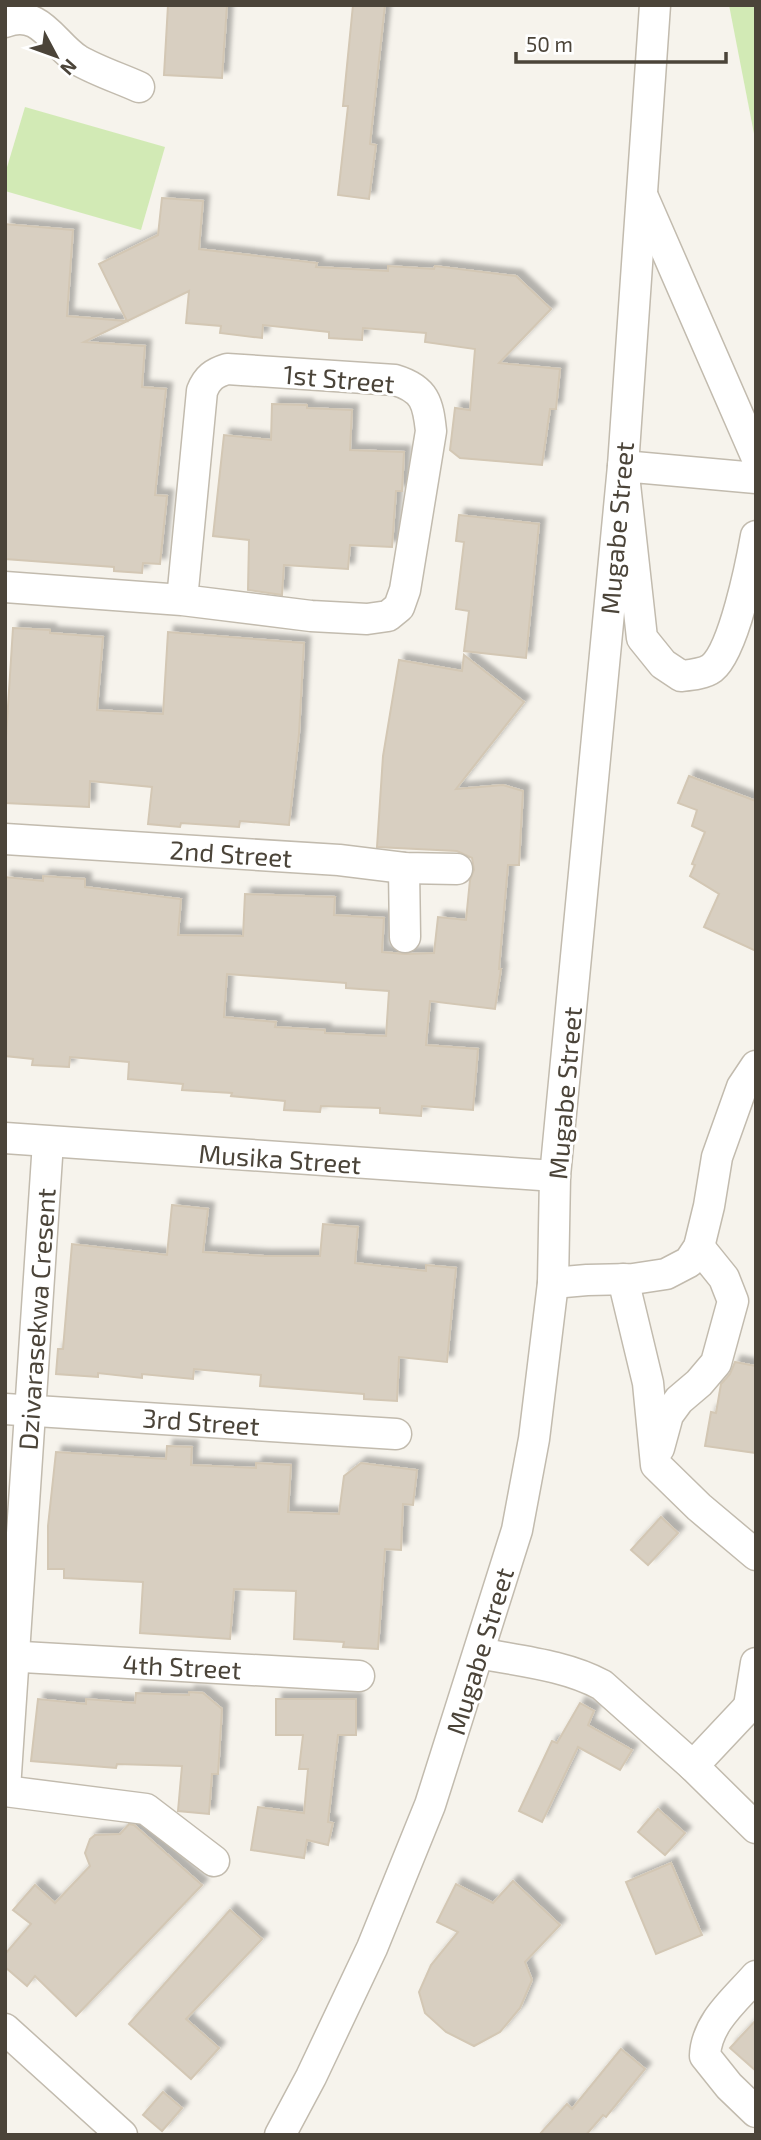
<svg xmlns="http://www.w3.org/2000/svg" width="761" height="2140" viewBox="0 0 761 2140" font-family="'Exo 2',sans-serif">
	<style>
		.green { fill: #d2eab5 }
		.building { fill: #d8cfc1; stroke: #d3c7b4; stroke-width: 2; fill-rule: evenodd; filter: url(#shadow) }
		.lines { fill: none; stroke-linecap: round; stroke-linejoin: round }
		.minor-casing { stroke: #c2bbae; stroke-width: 33 }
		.minor { stroke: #fff; stroke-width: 30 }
		.labels { text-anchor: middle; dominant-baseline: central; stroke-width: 6; stroke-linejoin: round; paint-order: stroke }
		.street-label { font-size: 26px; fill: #4b4439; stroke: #fff }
	</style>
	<defs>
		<filter id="shadow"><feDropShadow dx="6" dy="-6" stdDeviation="2" flood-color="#0004"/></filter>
	</defs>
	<rect width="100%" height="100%" fill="#f6f3ec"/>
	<!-- green -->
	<g class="green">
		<path d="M 729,5 L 756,5 L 756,144 Z"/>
		<path d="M 25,107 L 165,147 L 141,230 L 5,191 L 5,174 Z"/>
	</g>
	<!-- building -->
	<g class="building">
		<path d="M 168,5 L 227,5 L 222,78 L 164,75 Z"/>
		<path d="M 353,5 L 385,5 L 370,144 L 376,145 L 369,199 L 338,195 L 348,106 L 343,106 Z"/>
		<path d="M 162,198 L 203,201 L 199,249 L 317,263 L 316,267 L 388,271 L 388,266 L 434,269 L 435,266 L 516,276 L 551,309 L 499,363 L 560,369 L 556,409 L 550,409 L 542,465 L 460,458 L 450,450 L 455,408 L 470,410 L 475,349 L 425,342 L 426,333 L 363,328 L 362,340 L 329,338 L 329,332 L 263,325 L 262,338 L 220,333 L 221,326 L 186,323 L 189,291 L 84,342 L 145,346 L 142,387 L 166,389 L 155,495 L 167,496 L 160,564 L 143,563 L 142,573 L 114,571 L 114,567 L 5,559 L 5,224 L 73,230 L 67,316 L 127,321 L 99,264 L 158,235 Z"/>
		<path d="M 272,404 L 307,405 L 307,408 L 352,410 L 350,450 L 404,452 L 402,491 L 396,491 L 392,547 L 350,545 L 348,569 L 284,565 L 282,595 L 248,590 L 249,540 L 213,536 L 224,435 L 271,440 Z"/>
		<path d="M 459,515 L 539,524 L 526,658 L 464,651 L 469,611 L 456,609 L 464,542 L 456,541 Z"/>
		<path d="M 13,628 L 50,630 L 50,633 L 103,637 L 97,710 L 163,714 L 168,632 L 304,643 L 299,734 L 289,825 L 240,821 L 239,827 L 181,823 L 180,827 L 148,824 L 152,787 L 90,781 L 89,807 L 5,803 L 5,753 Z"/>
		<path d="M 464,655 L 524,702 L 456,789 L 503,785 L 523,791 L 519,865 L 508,865 L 499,969 L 501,969 L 495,1009 L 430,1001 L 426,1045 L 478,1049 L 473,1110 L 422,1106 L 421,1116 L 380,1113 L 380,1108 L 321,1106 L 320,1112 L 284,1110 L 285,1101 L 231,1096 L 232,1093 L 182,1090 L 183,1084 L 128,1079 L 129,1062 L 70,1057 L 69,1067 L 32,1065 L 33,1059 L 5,1056 L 5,877 L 43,881 L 43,876 L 85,879 L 85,887 L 181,899 L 178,935 L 243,936 L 245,894 L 335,897 L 334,915 L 384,918 L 382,952 L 405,954 L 434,953 L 438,917 L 466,920 L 470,880 L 474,870 L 472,858 L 457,851 L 377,847 L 383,756 L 399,660 L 462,671 ZM 227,974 L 346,983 L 346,988 L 389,991 L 386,1036 L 325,1033 L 325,1030 L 275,1027 L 276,1022 L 224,1017 Z"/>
		<path d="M 689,776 L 756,801 L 756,951 L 704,927 L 719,894 L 690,876 L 695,865 L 692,864 L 705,832 L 692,826 L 697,810 L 678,803 Z"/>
		<path d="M 172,1205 L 208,1209 L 203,1252 L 264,1256 L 320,1256 L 323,1224 L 358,1227 L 355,1263 L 426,1271 L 426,1265 L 456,1268 L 447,1362 L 399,1357 L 397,1401 L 364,1399 L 364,1394 L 260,1386 L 261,1375 L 194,1369 L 193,1379 L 142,1374 L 142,1378 L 98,1373 L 98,1377 L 56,1374 L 58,1349 L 63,1349 L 72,1244 L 167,1255 Z"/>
		<path d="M 735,1362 L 756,1366 L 756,1453 L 705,1446 L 711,1412 L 716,1413 L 721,1384 L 730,1374 Z"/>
		<path d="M 167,1446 L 192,1447 L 191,1465 L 256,1468 L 256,1463 L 291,1465 L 288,1512 L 339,1514 L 344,1476 L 361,1463 L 417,1470 L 413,1505 L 403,1504 L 401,1550 L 385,1549 L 378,1649 L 343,1647 L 344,1642 L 294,1639 L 296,1591 L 234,1589 L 230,1639 L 140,1633 L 143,1582 L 64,1578 L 64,1569 L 48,1569 L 48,1526 L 56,1452 L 166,1459 Z"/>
		<path d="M 661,1517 L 678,1533 L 648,1565 L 631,1550 Z"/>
		<path d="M 189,1692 L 203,1693 L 222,1709 L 218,1774 L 212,1774 L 209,1814 L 178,1811 L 182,1766 L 117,1764 L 116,1768 L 31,1761 L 38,1699 L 86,1704 L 86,1699 L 135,1703 L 136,1693 L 189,1695 Z"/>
		<path d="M 276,1699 L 356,1699 L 356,1735 L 338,1735 L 328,1822 L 333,1823 L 328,1845 L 307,1840 L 304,1858 L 251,1850 L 258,1807 L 304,1813 L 308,1769 L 299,1769 L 303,1735 L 276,1735 Z"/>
		<path d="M 580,1703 L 594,1711 L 588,1725 L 632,1750 L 620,1770 L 578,1747 L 542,1822 L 519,1811 L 552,1741 L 557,1743 Z"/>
		<path d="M 658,1809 L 685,1833 L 665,1855 L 638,1832 Z"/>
		<path d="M 129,1824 L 134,1825 L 202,1885 L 76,2016 L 35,1976 L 27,1986 L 5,1967 L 5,1954 L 31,1924 L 13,1910 L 35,1885 L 55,1903 L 90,1866 L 85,1853 L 90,1839 L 95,1835 L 120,1834 Z"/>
		<path d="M 671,1863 L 702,1935 L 656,1954 L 626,1882 Z"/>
		<path d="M 513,1881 L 560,1925 L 525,1962 L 532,1980 L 520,2008 L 500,2032 L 474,2046 L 446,2032 L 425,2013 L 419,1992 L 431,1965 L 458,1932 L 437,1922 L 456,1884 L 493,1903 Z"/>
		<path d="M 230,1910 L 262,1939 L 186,2019 L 219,2048 L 191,2079 L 129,2024 Z"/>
		<path d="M 756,2020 L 756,2071 L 730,2048 Z"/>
		<path d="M 621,2049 L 645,2069 L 606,2117 L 603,2115 L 586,2135 L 539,2135 L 567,2104 L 572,2109 Z"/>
		<path d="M 163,2092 L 182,2108 L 162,2131 L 143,2115 Z"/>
	</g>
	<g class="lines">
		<!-- minor casing -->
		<g class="minor-casing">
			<g id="minor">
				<path d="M 5,22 C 40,8 53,44 78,60 C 97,71 119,78 139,87"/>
				<path d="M 643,197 L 756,456"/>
				<path d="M 756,478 L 623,466 L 642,638 L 663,664 L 681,676 C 691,675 704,674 712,668 C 734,650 751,564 756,536"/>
				<path d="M 5,587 L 182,600 L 311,616 L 367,619 L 388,616 L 399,607 L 405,590 L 431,431 C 428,403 425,389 395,380 L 227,369 C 214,373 207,378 202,391 L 182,600"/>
				<path d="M 5,839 L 339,860 L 404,868 L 457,869"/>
				<path d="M 404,868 L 405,937"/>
				<path d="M 5,1138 L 555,1176"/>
				<path d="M 623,1279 L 648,1383 L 656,1465 L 699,1507 L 756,1555"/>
				<path d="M 553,1283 L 587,1280 L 633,1279 L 666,1274 L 689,1262 L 699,1247 L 709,1206 L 717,1157 L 742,1087 L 756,1066"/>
				<path d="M 5,1409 L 396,1434"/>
				<path d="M 659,1448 L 668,1415 L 679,1400 L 699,1383 L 716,1363 L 733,1301 L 724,1278 L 699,1247"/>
				<path d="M 479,1653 C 519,1661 565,1665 602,1685 L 693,1766 L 756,1828"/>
				<path d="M 5,1656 L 359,1676"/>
				<path d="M 749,1706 L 756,1663"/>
				<path d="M 693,1766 L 756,1699"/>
				<path d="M 5,1789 L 48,1142"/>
				<path d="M 5,1791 L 146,1809 L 214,1861"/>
				<path d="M 756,1976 C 735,2000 706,2023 705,2056 L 729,2086 L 756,2112"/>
				<path d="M 5,2029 L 122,2135"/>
				<path d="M 280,2135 L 311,2077 L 372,1948 L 430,1805 L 517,1530 L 534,1439 L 553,1283 L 555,1176 L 623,466 L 655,5"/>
			</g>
		</g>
		<!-- minor -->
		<use href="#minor" class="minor"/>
	</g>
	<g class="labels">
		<!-- street labels -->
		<g class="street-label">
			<text transform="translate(339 378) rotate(5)">1st Street</text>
			<text transform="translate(616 528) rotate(-85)">Mugabe Street</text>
			<text transform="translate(231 853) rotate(4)">2nd Street</text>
			<text transform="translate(564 1093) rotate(-85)">Mugabe Street</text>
			<text transform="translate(280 1158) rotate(4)">Musika Street</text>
			<text transform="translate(36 1319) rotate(-86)">Dzivarasekwa Cresent</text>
			<text transform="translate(201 1421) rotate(4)">3rd Street</text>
			<text transform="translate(479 1651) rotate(-73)">Mugabe Street</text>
			<text transform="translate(182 1666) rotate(3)">4th Street</text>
		</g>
	</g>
	<!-- border -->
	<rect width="761" height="2140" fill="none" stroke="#4b4439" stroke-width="14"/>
	<!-- north arrow -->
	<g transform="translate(56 56) rotate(131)" stroke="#ffffff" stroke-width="5" paint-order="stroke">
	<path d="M0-5L12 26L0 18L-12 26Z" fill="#4b4439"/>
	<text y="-10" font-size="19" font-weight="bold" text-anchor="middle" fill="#4b4439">N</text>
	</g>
	<!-- scale -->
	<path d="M516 52v10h210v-10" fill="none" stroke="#4b4439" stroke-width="3.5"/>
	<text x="526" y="52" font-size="21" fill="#4b4439" stroke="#ffffff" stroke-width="5" paint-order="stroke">50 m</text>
</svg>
